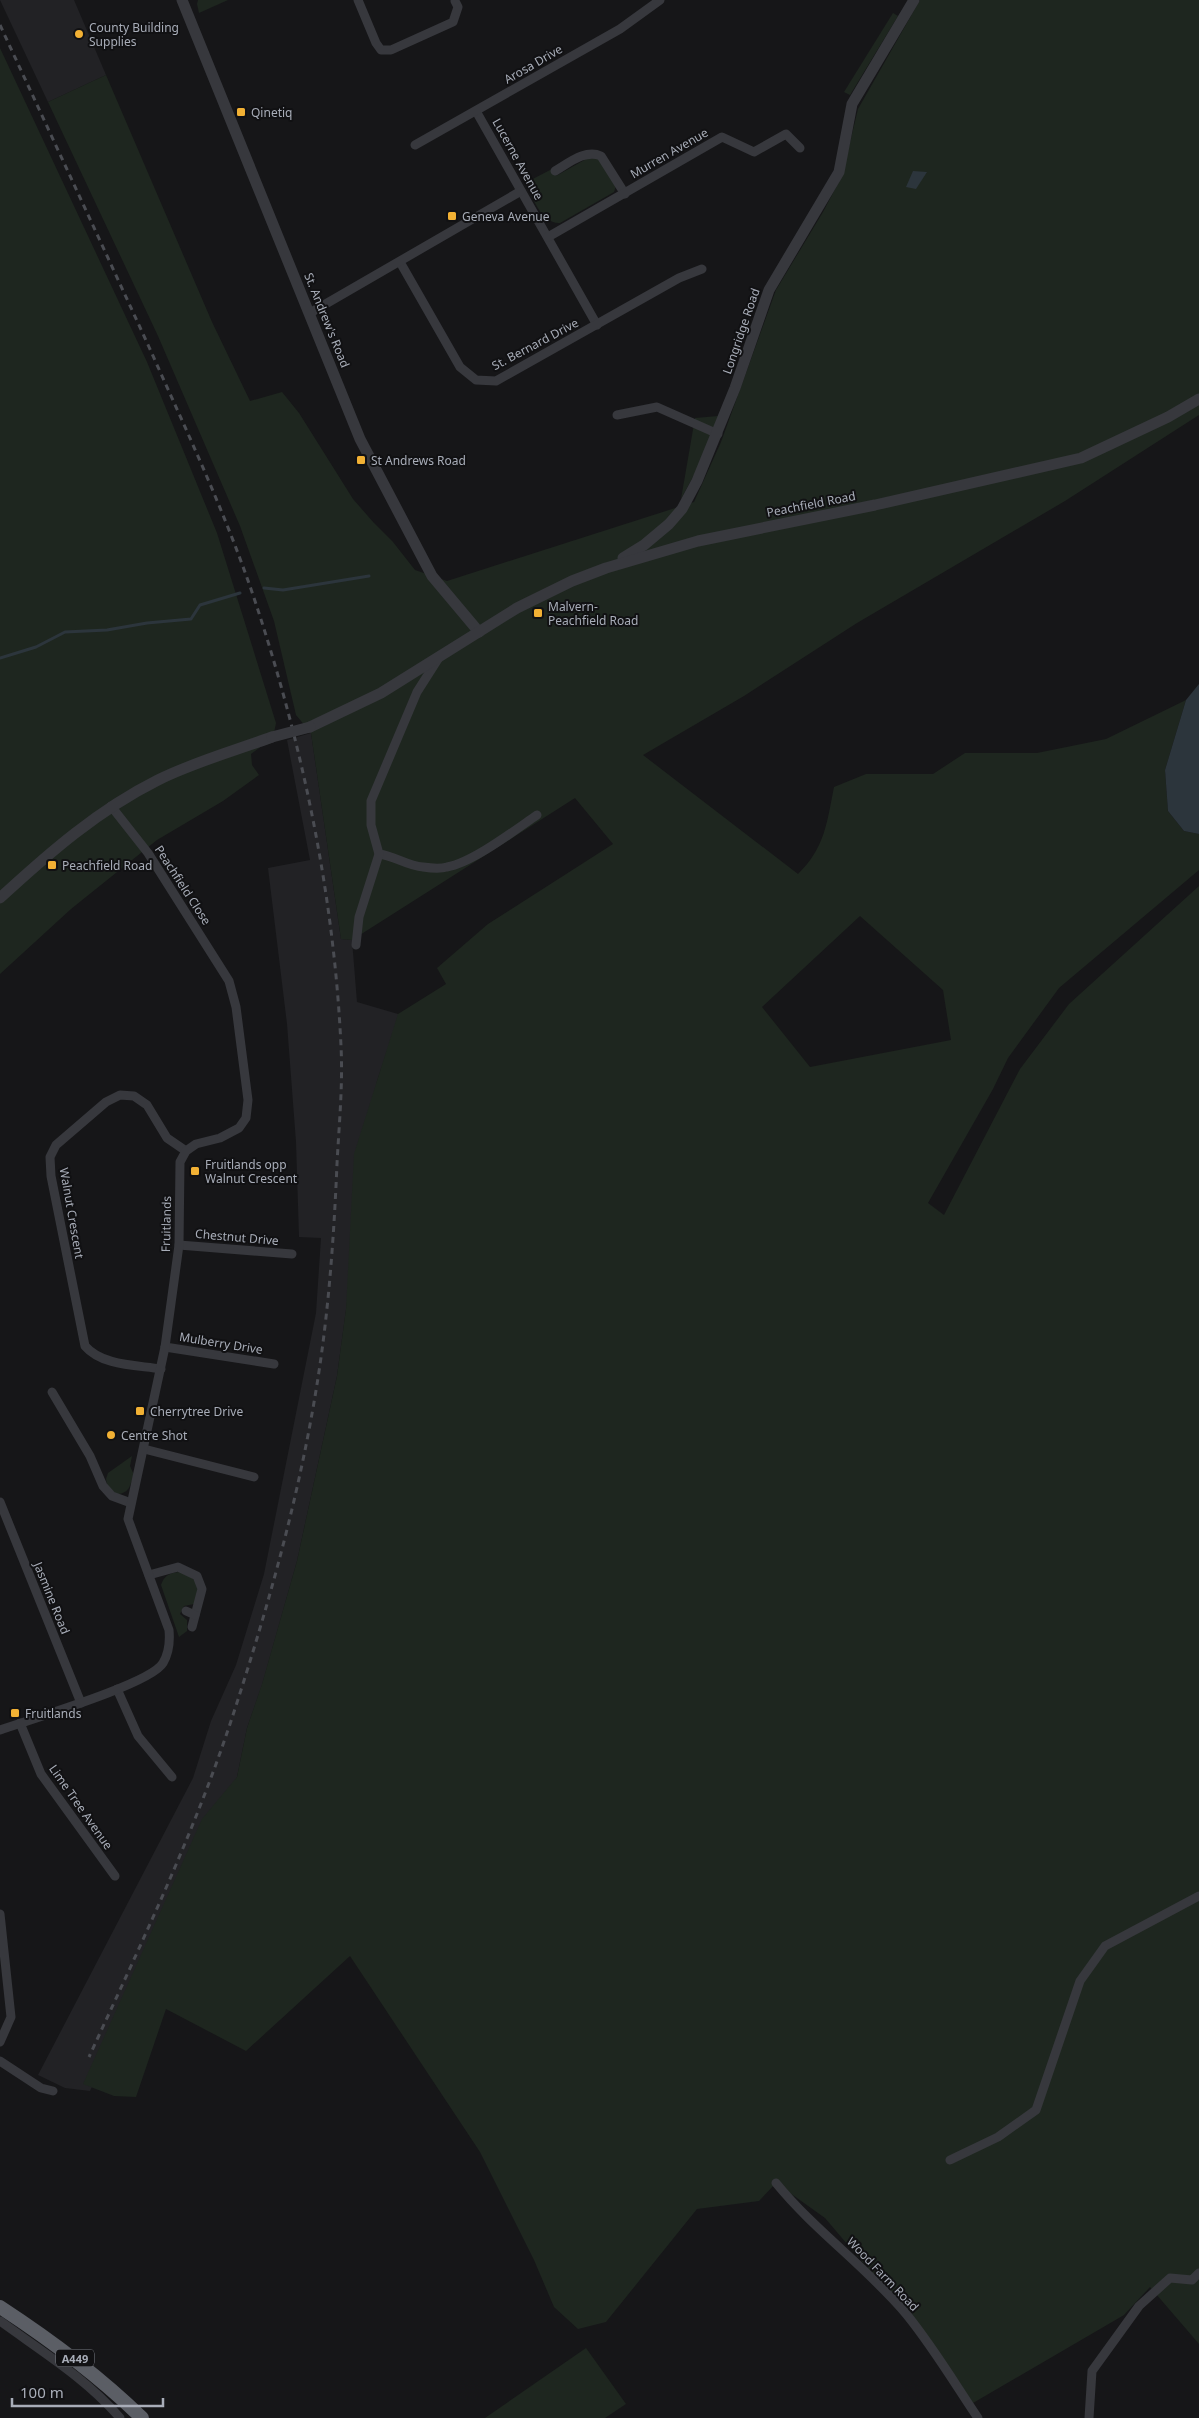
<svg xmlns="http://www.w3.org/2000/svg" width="1199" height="2418" viewBox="0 0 1199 2418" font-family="'Noto Sans',sans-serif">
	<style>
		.built { fill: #222225 }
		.green { fill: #1e261f; fill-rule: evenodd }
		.water { fill: #2c353c }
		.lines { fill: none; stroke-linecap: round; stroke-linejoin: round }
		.stream { stroke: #2c353c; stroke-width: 3 }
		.minor { stroke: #37383d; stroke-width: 9 }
		.tertiary { stroke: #37383d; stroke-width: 11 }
		.trunk { stroke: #5b5e65; stroke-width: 14 }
		.rail { stroke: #4a4c52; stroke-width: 3; stroke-dasharray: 6 5; stroke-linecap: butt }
		.tertiary-bridge { stroke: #37383d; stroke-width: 11 }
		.poi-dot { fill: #f2b134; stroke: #111113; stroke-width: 2 }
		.labels { text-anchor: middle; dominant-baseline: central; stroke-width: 4; stroke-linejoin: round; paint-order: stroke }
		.shield { fill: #111113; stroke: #7b7e86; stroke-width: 1 }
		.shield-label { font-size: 11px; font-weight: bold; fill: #a8adb8 }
		.poi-label { font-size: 12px; fill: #a8adb8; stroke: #111113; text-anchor: start }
		.street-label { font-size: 12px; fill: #a8adb8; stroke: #111113 }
	</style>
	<rect width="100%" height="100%" fill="#161618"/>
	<!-- built -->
	<g class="built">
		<path d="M 0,0 L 74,0 L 106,75 L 48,102 Z"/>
		<path d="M 311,733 L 341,939 L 352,940 L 357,1002 L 398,1014 L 399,1016 L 377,1081 L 337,1376 L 297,1561 L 262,1685 L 247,1728 L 237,1777 L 90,2091 L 65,2088 L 38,2075 L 193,1778 L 211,1721 L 236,1665 L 264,1574 L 316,1313 L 321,1238 L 299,1237 L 296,1142 L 287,1024 L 268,868 L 310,860 L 287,740 Z"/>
	</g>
	<!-- green -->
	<g class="green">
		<path d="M 198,0 L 228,0 L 199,13 L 197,4 Z"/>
		<path d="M 920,0 L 1199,0 L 1199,415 L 1065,501 L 857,623 L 744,696 L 643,755 L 798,874 C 825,848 827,822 834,787 L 866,774 L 933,774 L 965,753 L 1037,753 L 1106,739 L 1186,700 L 1165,770 L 1168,811 L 1184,831 L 1199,834 L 1199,870 L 1059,988 L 1008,1058 L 993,1089 L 928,1203 L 944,1215 L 1020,1069 L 1069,1004 L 1199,886 L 1199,2344 L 1150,2287 L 1124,2315 L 973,2403 L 881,2284 L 825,2218 L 776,2183 L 759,2201 L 697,2209 L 606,2322 L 578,2329 L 554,2307 L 534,2260 L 480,2152 L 350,1956 L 246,2051 L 166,2009 L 136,2097 L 114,2096 L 83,2084 L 202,1819 L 237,1777 L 247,1728 L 262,1684 L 297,1561 L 337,1376 L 346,1309 L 354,1154 L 398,1014 L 446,984 L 437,968 L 488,924 L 613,844 L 575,798 L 352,940 L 341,939 L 311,733 L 296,715 L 274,621 L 240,526 L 158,336 L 48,102 L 106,75 L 212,322 L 250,401 L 282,392 L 299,413 L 353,499 L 374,523 L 393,542 L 415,570 L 447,581 L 694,502 L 721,442 L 776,290 L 823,212 L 842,176 L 858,109 ZM 860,916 L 943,990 L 951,1040 L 810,1067 L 762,1007 Z"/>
		<path d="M 893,13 L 898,16 L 850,95 L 844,92 Z"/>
		<path d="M 0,48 L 147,362 L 217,533 L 276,723 L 272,743 L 262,746 L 251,754 L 252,765 L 259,775 L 223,801 L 157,840 L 71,909 L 0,974 Z"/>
		<path d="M 588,158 L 599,159 L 616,186 L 614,192 L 560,223 C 541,224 533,197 525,183 L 552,169 L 556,176 Z"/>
		<path d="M 718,416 L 701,462 L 681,499 L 695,418 Z"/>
		<path d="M 132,1456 L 130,1466 L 134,1475 C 130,1486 129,1494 116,1494 L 107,1485 L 106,1479 L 108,1473 Z"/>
		<path d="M 179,1572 L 191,1577 L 198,1584 L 198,1597 L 194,1604 L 184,1606 L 180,1614 L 187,1620 L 187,1631 L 179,1637 L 161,1585 C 164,1576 169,1573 179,1572 Z"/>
		<path d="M 586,2348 L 626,2404 L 605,2418 L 485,2418 Z"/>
	</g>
	<!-- water -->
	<g class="water">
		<path d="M 913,171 L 927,172 L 916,189 L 906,187 Z"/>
		<path d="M 1199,684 L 1199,834 L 1184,831 L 1168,811 L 1165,770 L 1186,700 Z"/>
	</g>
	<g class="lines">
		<!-- stream -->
		<g class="stream">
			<path d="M 264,588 L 283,590 L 369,576"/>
			<path d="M 0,658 L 36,647 L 65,632 L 107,630 L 147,623 L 191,619 L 200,605 L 240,593"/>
		</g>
		<!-- minor -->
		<g class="minor">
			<path d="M 358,0 L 376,43 L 381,50 L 391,50 L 453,22 L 458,7 L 455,1"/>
			<path d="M 476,111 L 597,325"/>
			<path d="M 415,145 L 620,29 L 660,0"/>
			<path d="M 555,171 C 569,163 585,149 601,156 L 625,194"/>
			<path d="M 548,237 L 722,137 L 754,152 L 786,134 L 800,148"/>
			<path d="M 400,262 L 460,367 L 476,380 L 496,381 L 679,278 L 702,269"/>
			<path d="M 310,313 L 521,191"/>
			<path d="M 617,415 L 657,407 L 718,434"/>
			<path d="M 379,854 C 395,856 407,866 423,867 C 430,868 440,869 447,867 C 472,863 515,830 537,815"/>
			<path d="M 356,945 L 359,917 L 379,854 L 371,825 L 371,801 L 417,692 L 438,659"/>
			<path d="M 179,1245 L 292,1254"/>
			<path d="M 165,1347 L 274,1364"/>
			<path d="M 161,1369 C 137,1365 102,1366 85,1346 L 51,1176 L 50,1157 L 56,1145 L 106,1102 L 120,1095 L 134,1096 L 147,1105 L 167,1138 L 186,1151"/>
			<path d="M 52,1392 L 90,1456 L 103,1486 L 112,1496 L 131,1503"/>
			<path d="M 144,1449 L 254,1477"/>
			<path d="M 0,1502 L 81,1703"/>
			<path d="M 149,1575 L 178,1567 L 197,1576 L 202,1589 L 192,1627"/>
			<path d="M 186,1611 L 195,1615"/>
			<path d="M 117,1689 L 138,1736 L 172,1777"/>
			<path d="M 20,1723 L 41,1774 L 115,1876"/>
			<path d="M 0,1730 C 28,1720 151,1684 163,1663 C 169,1653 170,1641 169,1630 L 128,1519 L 165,1347 L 179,1245 L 180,1162 L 186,1151 L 196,1144 L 220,1138 L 239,1128 L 246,1118 L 248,1100 L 236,1007 L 229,981 L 148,853 L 111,806"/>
			<path d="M 0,1914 L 11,2017 L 0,2042"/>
			<path d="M 0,2061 L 41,2088 L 53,2091"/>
			<path d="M 950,2160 L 998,2137 L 1036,2110 L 1080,1981 L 1105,1946 L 1199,1896"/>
			<path d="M 776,2183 C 815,2231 867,2267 907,2315 C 933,2347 955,2384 978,2418"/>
			<path d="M 0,2321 C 41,2351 87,2379 120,2418"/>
			<path d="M 1089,2418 L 1092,2371 L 1139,2306 L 1170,2278 L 1192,2280 L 1199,2273"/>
		</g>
		<!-- tertiary -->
		<g class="tertiary">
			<path d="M 182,0 L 360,439 L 432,576 L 479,632"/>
			<path d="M 623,558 L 644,545 L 669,524 L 682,509 L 697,481 L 735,388 L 769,290 L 839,172 L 852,104 L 914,0"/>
			<path d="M 310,727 L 381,693 L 517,608 L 572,581 L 606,568 L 698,541 L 875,505 L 1081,458 L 1168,417 L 1199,399"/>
			<path d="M 0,898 C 49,853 98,810 158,780 C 194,762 234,751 272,737"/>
		</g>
		<!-- trunk -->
		<path class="trunk" d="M 0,2307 C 52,2341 98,2375 142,2418"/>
		<!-- rail -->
		<path class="rail" d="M 0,25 C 50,133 100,240 149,347 C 187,432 227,516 256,604 C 303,747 334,896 341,1046 C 343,1085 339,1125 337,1164 C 334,1235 329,1307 318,1378 C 300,1494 268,1608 231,1721 C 193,1836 140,1946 89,2057"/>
		<!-- tertiary-bridge -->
		<path class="tertiary-bridge" d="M 272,737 L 310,727"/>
	</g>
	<!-- markers -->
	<g class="poi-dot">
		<circle cx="79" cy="34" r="5"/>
		<rect x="236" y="107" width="10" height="10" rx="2.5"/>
		<rect x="447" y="211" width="10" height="10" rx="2.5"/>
		<rect x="356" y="455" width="10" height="10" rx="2.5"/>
		<rect x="533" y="608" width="10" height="10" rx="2.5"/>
		<rect x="47" y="860" width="10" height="10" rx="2.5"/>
		<rect x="190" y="1166" width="10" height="10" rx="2.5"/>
		<rect x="135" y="1406" width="10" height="10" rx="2.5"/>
		<circle cx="111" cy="1435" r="5"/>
		<rect x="10" y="1708" width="10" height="10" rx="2.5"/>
	</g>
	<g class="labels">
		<!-- shield labels -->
		<rect class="shield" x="56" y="2349.5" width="38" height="17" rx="4"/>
		<g class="shield-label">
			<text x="75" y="2358">A449</text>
		</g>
		<!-- poi labels -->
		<g class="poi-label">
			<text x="89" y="27">County Building<tspan x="89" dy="14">Supplies</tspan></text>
			<text x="251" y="112">Qinetiq</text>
			<text x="462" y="216">Geneva Avenue</text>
			<text x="371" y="460">St Andrews Road</text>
			<text x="548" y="606">Malvern-<tspan x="548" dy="14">Peachfield Road</tspan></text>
			<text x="62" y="865">Peachfield Road</text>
			<text x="205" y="1164">Fruitlands opp<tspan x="205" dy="14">Walnut Crescent</tspan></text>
			<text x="150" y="1411">Cherrytree Drive</text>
			<text x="121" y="1435">Centre Shot</text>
			<text x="25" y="1713">Fruitlands</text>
		</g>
		<!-- street labels -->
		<g class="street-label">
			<text transform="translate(533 64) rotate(-30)">Arosa Drive</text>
			<text transform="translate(669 153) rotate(-30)">Murren Avenue</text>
			<text transform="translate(518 159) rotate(61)">Lucerne Avenue</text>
			<text transform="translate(327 320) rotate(68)">St. Andrew's Road</text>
			<text transform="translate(741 331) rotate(-71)">Longridge Road</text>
			<text transform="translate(535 344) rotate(-28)">St. Bernard Drive</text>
			<text transform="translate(811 504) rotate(-11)">Peachfield Road</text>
			<text transform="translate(183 885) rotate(57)">Peachfield Close</text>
			<text transform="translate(72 1213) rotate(80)">Walnut Crescent</text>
			<text transform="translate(166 1224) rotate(-89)">Fruitlands</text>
			<text transform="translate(237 1237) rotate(5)">Chestnut Drive</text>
			<text transform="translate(221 1343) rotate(9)">Mulberry Drive</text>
			<text transform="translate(52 1598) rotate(68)">Jasmine Road</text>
			<text transform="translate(81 1807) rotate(55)">Lime Tree Avenue</text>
			<text transform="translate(883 2274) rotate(46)">Wood Farm Road</text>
		</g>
	</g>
	<!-- scale -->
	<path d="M12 2398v8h151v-8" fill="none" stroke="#a8adb8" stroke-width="2.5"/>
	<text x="20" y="2398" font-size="15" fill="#a8adb8" stroke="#111113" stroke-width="4" paint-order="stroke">100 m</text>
</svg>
